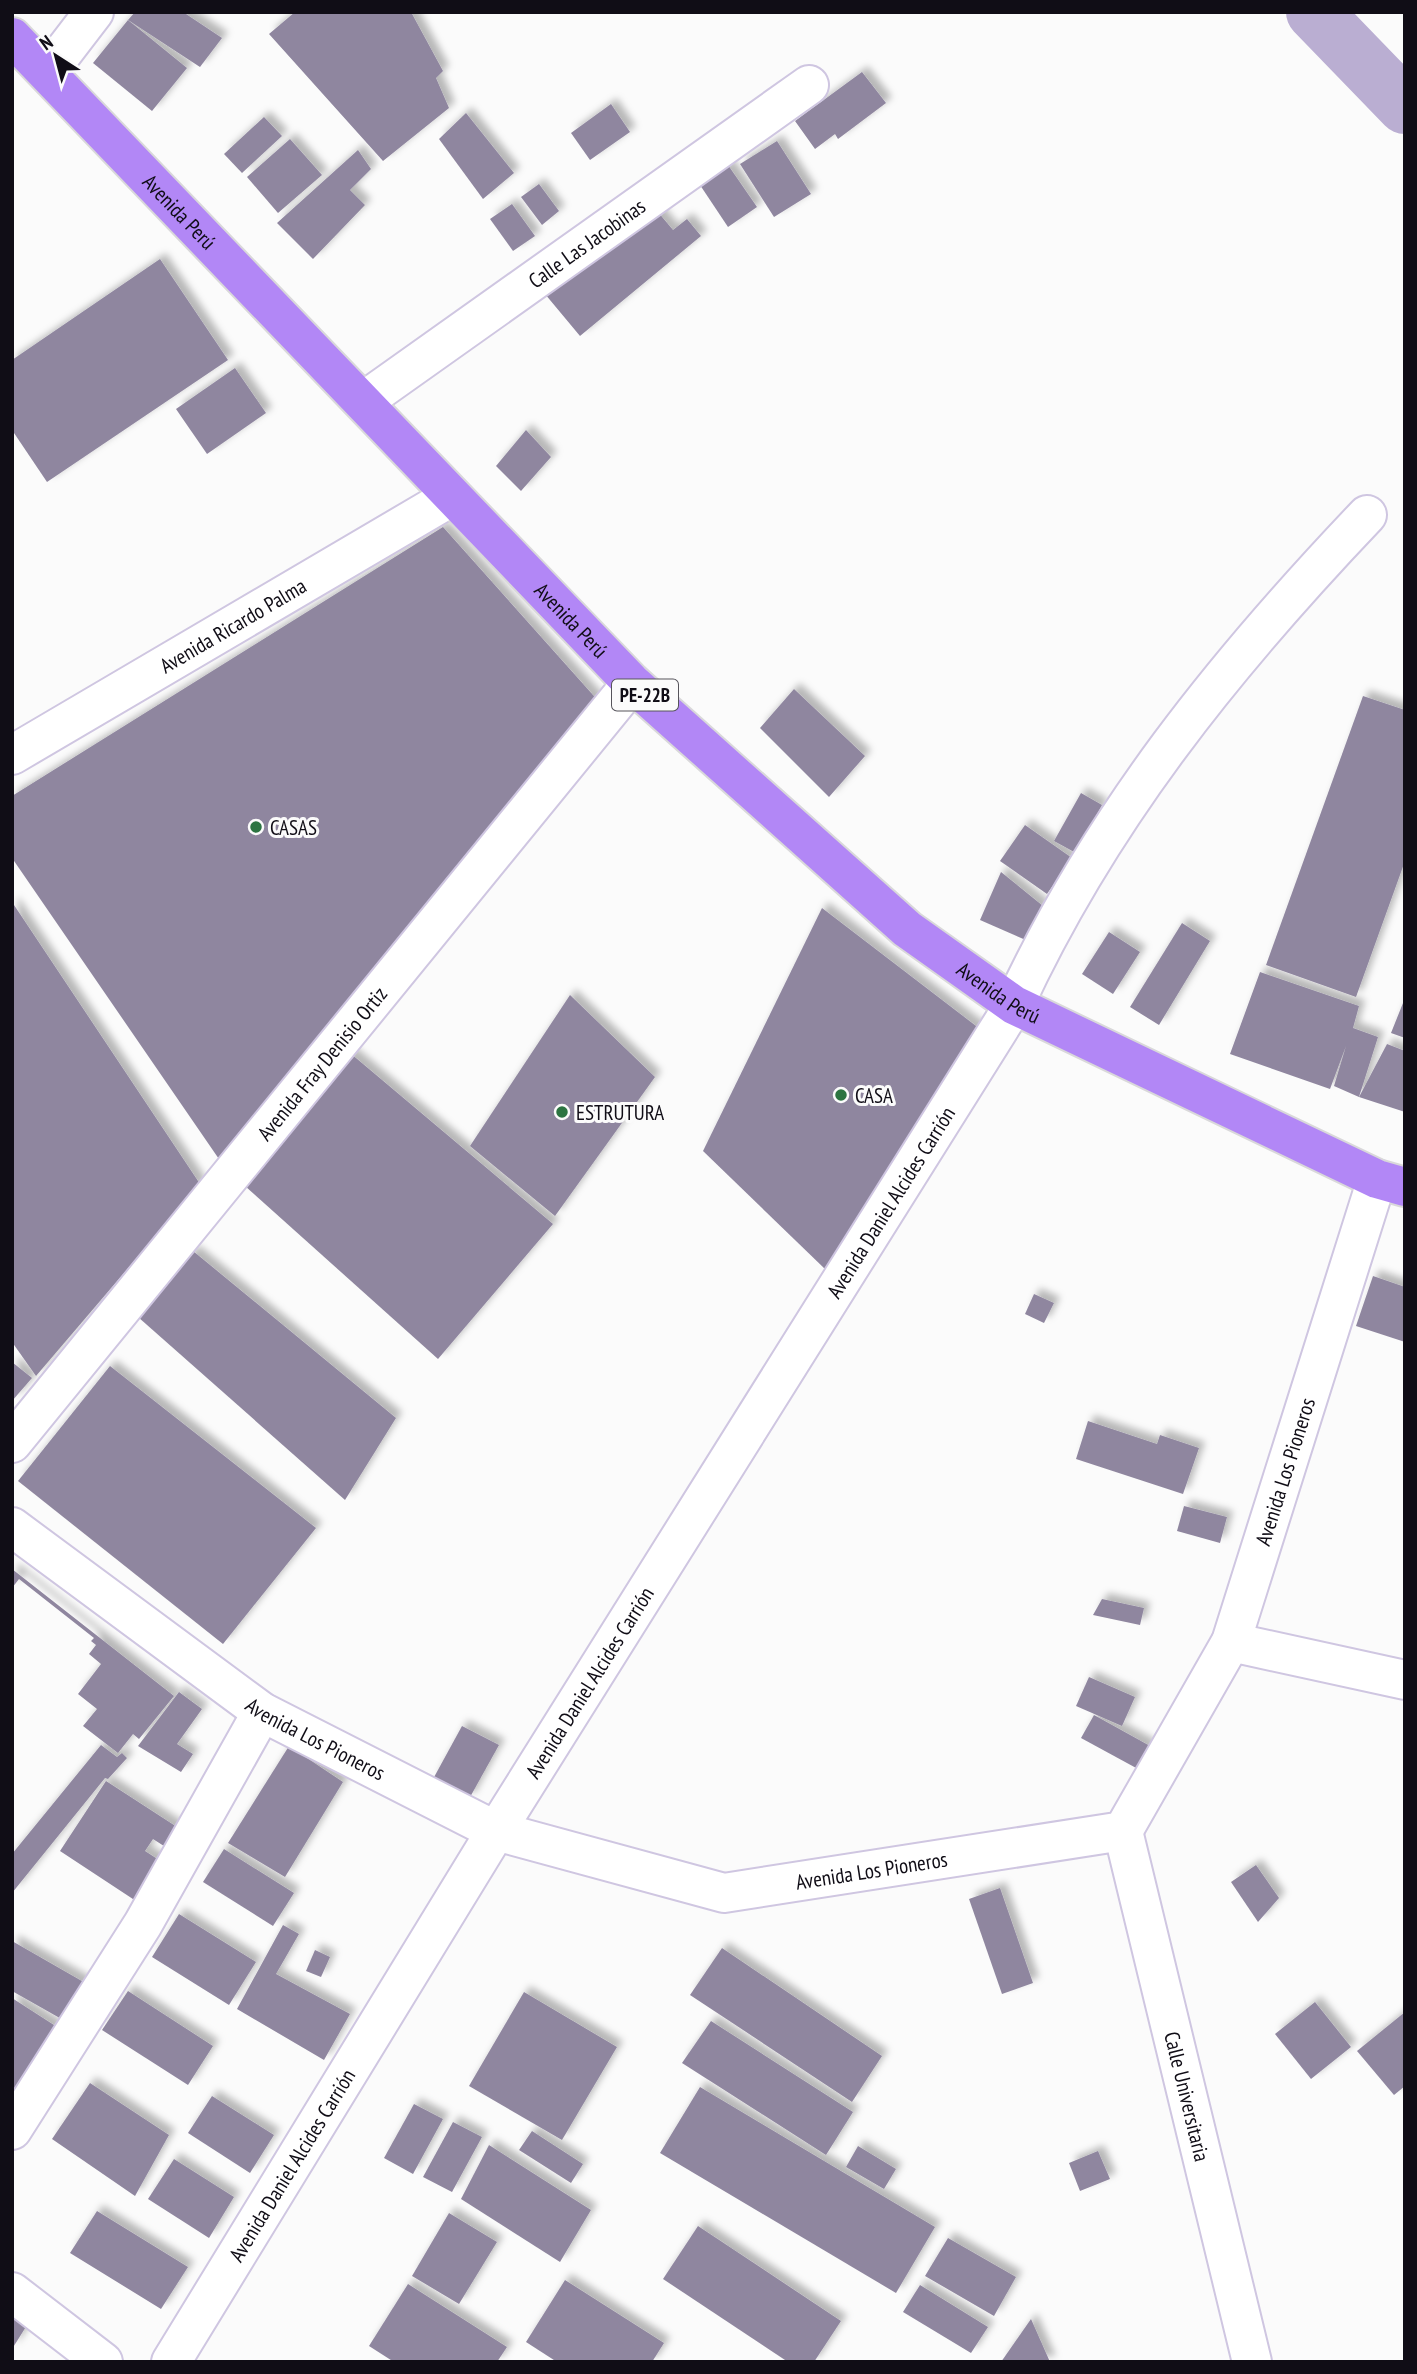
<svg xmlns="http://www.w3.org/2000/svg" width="1417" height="2374" viewBox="0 0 1417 2374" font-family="'PT Sans Narrow',sans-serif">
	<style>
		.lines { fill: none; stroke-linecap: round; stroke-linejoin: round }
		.river { stroke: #baaed2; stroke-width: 56 }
		.building { fill: #8f869f; filter: url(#shadow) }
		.minor-casing { stroke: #cfc6e1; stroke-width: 42 }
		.highway-casing { stroke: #d9d8da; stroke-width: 42 }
		.minor { stroke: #fff; stroke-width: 38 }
		.highway { stroke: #b287f6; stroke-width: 38 }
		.poi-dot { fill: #2c7441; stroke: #fbfbfb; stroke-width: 2.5 }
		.labels { text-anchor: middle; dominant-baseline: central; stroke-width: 6; stroke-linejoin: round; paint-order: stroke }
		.shield { fill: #fbfbfb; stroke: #56545b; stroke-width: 2 }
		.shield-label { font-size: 19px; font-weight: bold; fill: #100d16 }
		.street-label { font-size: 21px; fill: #100d16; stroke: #fbfbfb }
		.poi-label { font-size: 21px; fill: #100d16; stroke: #fbfbfb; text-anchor: start }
	</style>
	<defs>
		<filter id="shadow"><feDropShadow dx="6" dy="-6" stdDeviation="3.5" flood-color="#0004"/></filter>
	</defs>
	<rect width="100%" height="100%" fill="#fbfbfb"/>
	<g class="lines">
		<!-- river -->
		<path class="river" d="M 1314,12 L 1405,106"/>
	</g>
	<!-- building -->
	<g class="building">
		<path d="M 135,12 L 183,12 L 222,38 L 200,67 L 128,20 Z"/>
		<path d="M 295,12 L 411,12 L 443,71 L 436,78 L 449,108 L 383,161 L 269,34 Z"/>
		<path d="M 128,20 L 187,68 L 152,111 L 93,63 Z"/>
		<path d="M 862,72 L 886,103 L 838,139 L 835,134 L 815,149 L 795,121 Z"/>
		<path d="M 611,104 L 630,132 L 590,160 L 571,133 Z"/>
		<path d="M 466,113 L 514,173 L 483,199 L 439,139 Z"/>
		<path d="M 264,117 L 282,136 L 242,173 L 224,154 Z"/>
		<path d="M 290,139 L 322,175 L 278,213 L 247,177 Z"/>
		<path d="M 777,141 L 811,194 L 774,217 L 740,164 Z"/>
		<path d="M 358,150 L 371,169 L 350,190 L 365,205 L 313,259 L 277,223 Z"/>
		<path d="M 728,165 L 757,207 L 728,227 L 700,185 Z"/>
		<path d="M 539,184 L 559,211 L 542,225 L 521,197 Z"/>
		<path d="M 512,204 L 535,236 L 513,251 L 490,219 Z"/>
		<path d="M 652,205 L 673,230 L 687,219 L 701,236 L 580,336 L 545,294 Z"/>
		<path d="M 160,259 L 228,360 L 47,482 L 12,430 L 12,360 Z"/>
		<path d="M 235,368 L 266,413 L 207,454 L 176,409 Z"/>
		<path d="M 526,430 L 551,457 L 521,491 L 496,466 Z"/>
		<path d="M 443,527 L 601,704 L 221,1162 L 12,858 L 12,796 Z"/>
		<path d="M 794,689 L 865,756 L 829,797 L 760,728 Z"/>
		<path d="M 1363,696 L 1405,710 L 1405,861 L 1356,997 L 1266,965 Z"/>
		<path d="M 1081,793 L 1102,805 L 1076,853 L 1054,841 Z"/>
		<path d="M 1025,825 L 1072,858 L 1047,894 L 1000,861 Z"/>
		<path d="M 1001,872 L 1043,906 L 1028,941 L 980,920 Z"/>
		<path d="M 12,902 L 200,1184 L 36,1376 L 12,1342 Z"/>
		<path d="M 822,908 L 993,1039 L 825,1269 L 703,1151 Z"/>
		<path d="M 1182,923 L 1210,941 L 1159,1025 L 1130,1007 Z"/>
		<path d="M 1109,932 L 1140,952 L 1113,994 L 1082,974 Z"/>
		<path d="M 1260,972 L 1359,1006 L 1353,1028 L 1378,1037 L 1359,1097 L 1334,1086 L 1346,1046 L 1330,1089 L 1230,1054 Z"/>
		<path d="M 570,995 L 655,1077 L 555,1216 L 470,1146 Z"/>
		<path d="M 1405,998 L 1405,1038 L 1391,1033 Z"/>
		<path d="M 1387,1044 L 1405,1051 L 1405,1112 L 1359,1097 Z"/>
		<path d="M 350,1053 L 553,1224 L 438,1359 L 245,1186 Z"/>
		<path d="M 193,1251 L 396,1418 L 345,1500 L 138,1317 Z"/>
		<path d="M 1373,1276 L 1405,1287 L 1405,1342 L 1356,1326 Z"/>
		<path d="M 1034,1294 L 1054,1303 L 1044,1323 L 1025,1314 Z"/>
		<path d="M 12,1362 L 32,1378 L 12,1401 Z"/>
		<path d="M 110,1366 L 316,1528 L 223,1644 L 18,1481 Z"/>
		<path d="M 1088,1421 L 1157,1444 L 1160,1435 L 1199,1448 L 1183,1494 L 1076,1459 Z"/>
		<path d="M 1184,1506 L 1227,1517 L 1220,1543 L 1177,1531 Z"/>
		<path d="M 12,1569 L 174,1696 L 139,1739 L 133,1734 L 118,1753 L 83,1726 L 97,1709 L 78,1694 L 101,1664 L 89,1654 L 96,1645 L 91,1641 L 94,1638 L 19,1579 L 12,1588 Z"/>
		<path d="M 1102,1599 L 1144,1608 L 1140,1625 L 1093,1615 Z"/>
		<path d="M 1089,1677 L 1135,1697 L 1122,1726 L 1076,1706 Z"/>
		<path d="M 179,1692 L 202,1709 L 177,1744 L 193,1754 L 181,1772 L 138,1746 Z"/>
		<path d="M 1094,1715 L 1150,1746 L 1138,1769 L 1081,1738 Z"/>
		<path d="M 462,1726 L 499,1745 L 469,1799 L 433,1779 Z"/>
		<path d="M 101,1745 L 117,1757 L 122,1753 L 127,1758 L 108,1779 L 105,1778 L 12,1893 L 12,1854 Z"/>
		<path d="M 289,1746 L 343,1782 L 285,1877 L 228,1843 Z"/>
		<path d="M 106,1781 L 180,1829 L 167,1848 L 153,1839 L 145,1851 L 165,1864 L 139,1903 L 60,1851 Z"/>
		<path d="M 224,1849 L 294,1893 L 273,1926 L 203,1882 Z"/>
		<path d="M 1256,1865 L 1279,1898 L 1258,1922 L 1231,1882 Z"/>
		<path d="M 1000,1888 L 1033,1983 L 1002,1994 L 969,1899 Z"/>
		<path d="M 179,1914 L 256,1962 L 229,2005 L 152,1957 Z"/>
		<path d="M 283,1925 L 299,1934 L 276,1974 L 350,2014 L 324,2060 L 237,2009 Z"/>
		<path d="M 12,1941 L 87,1984 L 65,2021 L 12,1991 Z"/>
		<path d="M 722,1948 L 882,2056 L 852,2102 L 690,1995 Z"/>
		<path d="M 315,1950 L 330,1957 L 321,1977 L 306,1971 Z"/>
		<path d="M 128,1991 L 213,2046 L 188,2085 L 102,2030 Z"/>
		<path d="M 524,1992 L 617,2047 L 562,2140 L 469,2086 Z"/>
		<path d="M 12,1998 L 57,2027 L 12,2097 Z"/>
		<path d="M 1315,2002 L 1351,2047 L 1311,2079 L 1275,2034 Z"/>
		<path d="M 1405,2012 L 1405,2086 L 1394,2095 L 1357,2051 Z"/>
		<path d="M 711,2021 L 853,2112 L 826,2155 L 682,2063 Z"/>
		<path d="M 90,2083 L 169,2135 L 135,2196 L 52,2139 Z"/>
		<path d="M 700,2087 L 935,2227 L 896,2293 L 660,2153 Z"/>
		<path d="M 212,2096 L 274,2135 L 250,2173 L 188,2133 Z"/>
		<path d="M 414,2104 L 443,2119 L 413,2174 L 384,2158 Z"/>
		<path d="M 453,2122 L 482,2137 L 452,2192 L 423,2177 Z"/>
		<path d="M 532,2131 L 583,2164 L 571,2183 L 519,2150 Z"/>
		<path d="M 489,2145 L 591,2210 L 560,2262 L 461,2199 Z"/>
		<path d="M 858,2146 L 896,2169 L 884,2189 L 846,2167 Z"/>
		<path d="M 1098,2151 L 1110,2179 L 1080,2191 L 1069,2163 Z"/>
		<path d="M 174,2159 L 234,2197 L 209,2238 L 148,2199 Z"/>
		<path d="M 97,2211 L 188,2267 L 161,2309 L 70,2253 Z"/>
		<path d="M 449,2213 L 497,2242 L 459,2304 L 412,2276 Z"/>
		<path d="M 698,2226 L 841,2321 L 814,2362 L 788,2362 L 663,2279 Z"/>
		<path d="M 948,2238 L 1016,2277 L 994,2316 L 925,2276 Z"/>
		<path d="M 565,2280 L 664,2343 L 652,2362 L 557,2362 L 526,2342 Z"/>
		<path d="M 408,2284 L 507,2347 L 497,2362 L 394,2362 L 369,2346 Z"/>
		<path d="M 920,2285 L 988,2327 L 971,2353 L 903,2312 Z"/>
		<path d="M 12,2312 L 29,2322 L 12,2349 Z"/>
		<path d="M 1031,2319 L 1050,2362 L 1001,2362 Z"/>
	</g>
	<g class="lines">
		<!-- minor casing -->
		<g class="minor-casing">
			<g id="minor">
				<path d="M 48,72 L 94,12"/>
				<path id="s1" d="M 364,401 L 809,85"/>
				<path id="s2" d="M 12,755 L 451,497"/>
				<path id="s3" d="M 12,1443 L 632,683"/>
				<path id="s4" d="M 12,1527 L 262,1712 L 496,1831 L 724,1893 L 1123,1831 L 1231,1642 L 1377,1179"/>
				<path d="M 1231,1642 L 1405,1680"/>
				<path id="s5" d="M 1123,1831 L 1252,2362"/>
				<path d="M 12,2130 L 143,1924 L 262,1712"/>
				<path d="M 12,2292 L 103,2362"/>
				<path id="s6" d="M 171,2362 L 496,1831 L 1014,1005 C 1101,817 1225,664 1367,515"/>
			</g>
		</g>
		<!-- highway casing -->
		<g class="highway-casing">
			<g id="highway">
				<path id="s7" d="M 12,37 L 632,683 L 907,929 L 1014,1005 L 1377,1179 L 1405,1187"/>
			</g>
		</g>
		<!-- minor -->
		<use href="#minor" class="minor"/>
		<!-- highway -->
		<use href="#highway" class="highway"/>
	</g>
	<!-- markers -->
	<g class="poi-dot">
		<circle cx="256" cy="827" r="7"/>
		<circle cx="841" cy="1095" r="7"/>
		<circle cx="562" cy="1112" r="7"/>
	</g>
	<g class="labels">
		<!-- shield labels -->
		<rect class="shield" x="612" y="679.5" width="66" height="31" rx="5"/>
		<g class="shield-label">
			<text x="645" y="695">PE-22B</text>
		</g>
		<!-- street labels -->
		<g class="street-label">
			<text stroke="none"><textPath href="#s7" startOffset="242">Avenida Perú</textPath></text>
			<text stroke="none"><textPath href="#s1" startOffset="273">Calle Las Jacobinas</textPath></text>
			<text stroke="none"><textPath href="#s7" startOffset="808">Avenida Perú</textPath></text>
			<text stroke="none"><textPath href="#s2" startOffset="256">Avenida Ricardo Palma</textPath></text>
			<text stroke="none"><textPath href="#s7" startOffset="1376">Avenida Perú</textPath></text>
			<text stroke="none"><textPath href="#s3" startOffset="490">Avenida Fray Denisio Ortiz</textPath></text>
			<text stroke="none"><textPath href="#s6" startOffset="1365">Avenida Daniel Alcides Carrión</textPath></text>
			<text stroke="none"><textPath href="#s4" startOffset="1610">Avenida Los Pioneros</textPath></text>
			<text stroke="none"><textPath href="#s6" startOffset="798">Avenida Daniel Alcides Carrión</textPath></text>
			<text stroke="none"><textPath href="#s4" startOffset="371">Avenida Los Pioneros</textPath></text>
			<text stroke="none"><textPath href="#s4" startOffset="959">Avenida Los Pioneros</textPath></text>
			<text stroke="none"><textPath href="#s5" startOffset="273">Calle Universitaria</textPath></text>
			<text stroke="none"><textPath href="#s6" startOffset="231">Avenida Daniel Alcides Carrión</textPath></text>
		</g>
		<!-- poi labels -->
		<g class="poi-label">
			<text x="270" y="827">CASAS</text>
			<text x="855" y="1095">CASA</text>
			<text x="576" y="1112">ESTRUTURA</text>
		</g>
	</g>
	<!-- border -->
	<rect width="1417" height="2374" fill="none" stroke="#100d16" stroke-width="28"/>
	<!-- north arrow -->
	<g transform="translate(56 56) rotate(324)" stroke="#fbfbfb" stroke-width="5" paint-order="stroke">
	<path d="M0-5L12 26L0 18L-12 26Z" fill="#100d16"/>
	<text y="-10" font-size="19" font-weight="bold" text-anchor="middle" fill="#100d16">N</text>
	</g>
</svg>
